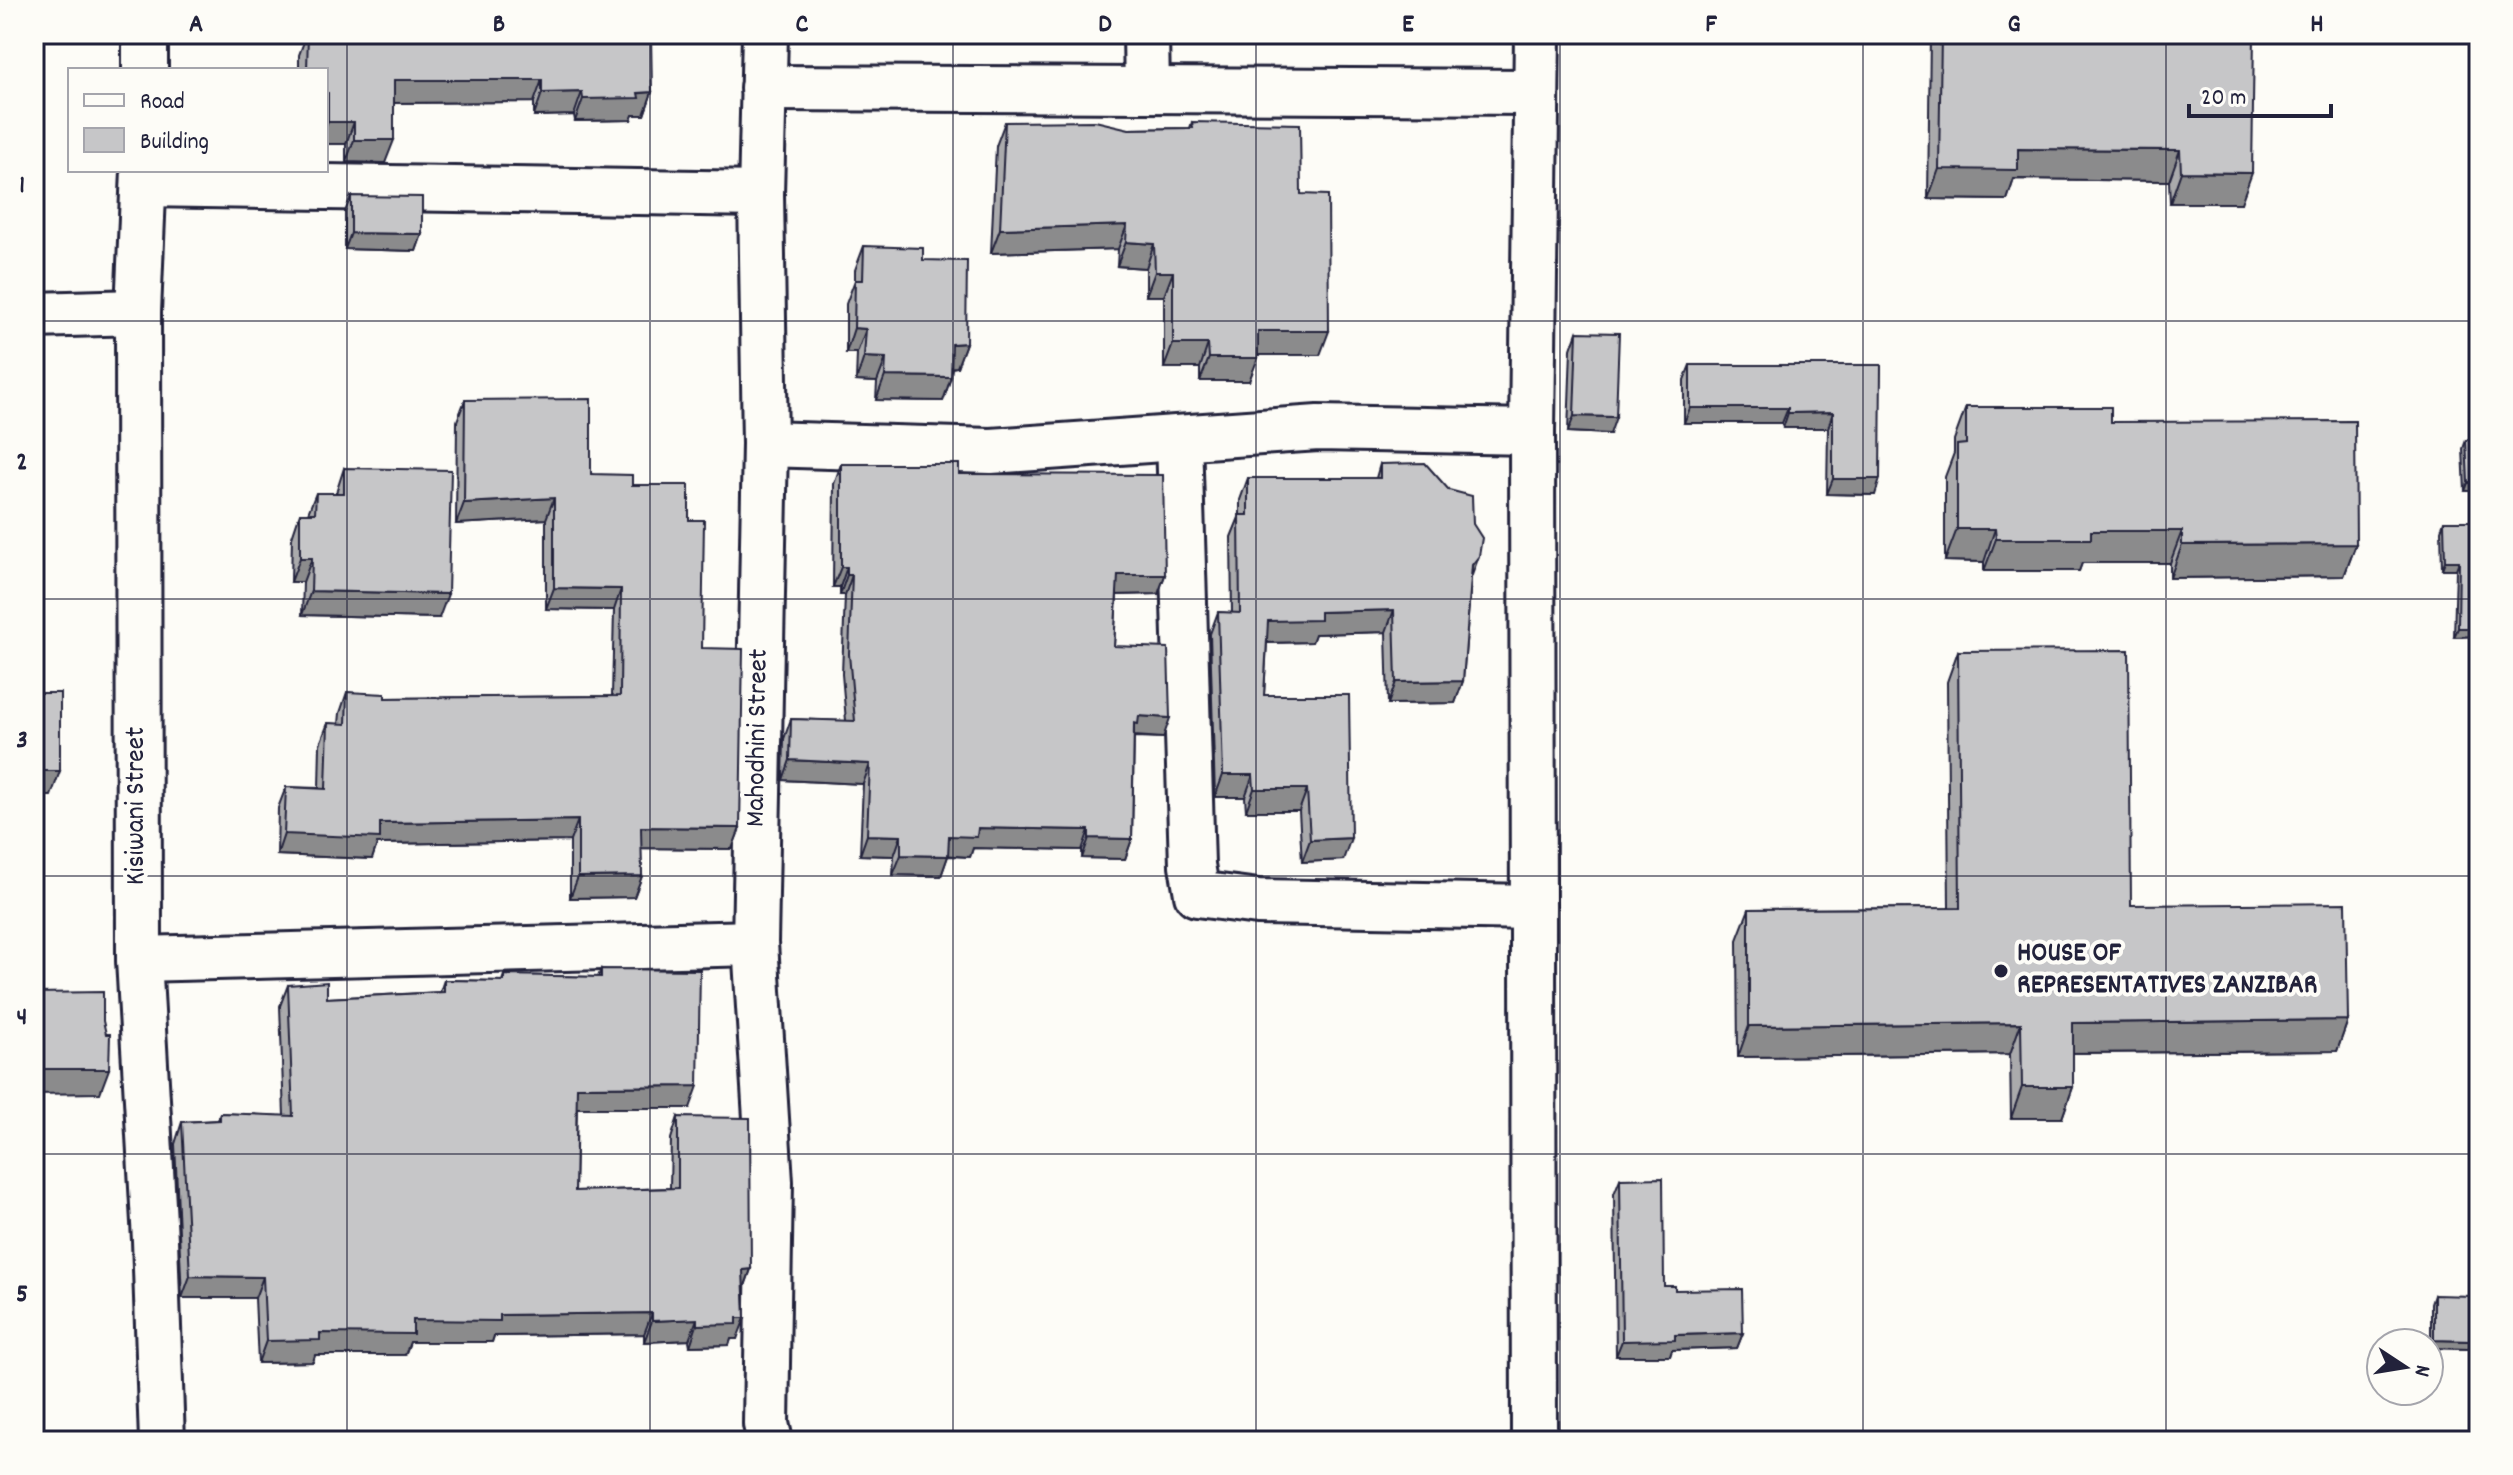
<svg xmlns="http://www.w3.org/2000/svg" width="2513" height="1475" viewBox="0 0 2513 1475" font-family="Dekko,sans-serif">
	<style>
		.lines { fill: none; stroke-linecap: round; stroke-linejoin: round }
		.street-casing { stroke: #22223b; stroke-width: 50 }
		.street { stroke: #fdfcf7; stroke-width: 44 }
		.wall { fill: #aaaaac; stroke: #22223b; stroke-width: 2 }
		.shaded-wall { fill: #8b8b8c; stroke: #22223b; stroke-width: 2 }
		.building { fill: #c6c6c8; stroke: #22223b; stroke-width: 2 }
		.grid { fill: none; stroke: #22223b; stroke-width: 2; stroke-opacity: 0.55 }
		.poi-dot { fill: #22223b; stroke: #fdfcf7; stroke-width: 3 }
		.labels { text-anchor: middle; dominant-baseline: central; stroke-width: 8; stroke-linejoin: round; paint-order: stroke }
		.street-label { font-size: 28px; fill: #22223b; stroke: #fdfcf7 }
		.poi-label { font-size: 28px; font-weight: bold; fill: #22223b; stroke: #fdfcf7; text-anchor: start }
		.neatline { fill: none; stroke: #22223b; stroke-width: 3 }
		.grid-label { font-size: 26px; text-anchor: middle; font-weight: bold; fill: #22223b }
	</style>
	<rect width="100%" height="100%" fill="#fdfcf7"/>
	<filter id="ink" filterUnits="userSpaceOnUse"><feTurbulence type="fractalNoise" baseFrequency=".0125" numOctaves="2"/><feDisplacementMap in="SourceGraphic" scale="16" xChannelSelector="R" yChannelSelector="G"/><feConvolveMatrix kernelMatrix="1 2 1 2 8 2 1 2 1" color-interpolation-filters="sRGB"/></filter>
	<g filter="url(#ink)">
		<g class="lines">
			<!-- street casing -->
			<g class="street-casing">
				<g id="street">
					<path d="M 765,34 L 761,194 L 765,444 L 755,943 L 770,1182 L 766,1424 L 770,1441"/>
					<path d="M 1146,34 L 1147,90"/>
					<path d="M 145,70 L 145,34"/>
					<path d="M 763,88 L 1536,92"/>
					<path d="M 144,170 L 138,312 L 139,959 L 155,1240 L 162,1441"/>
					<path d="M 144,184 L 761,194"/>
					<path d="M 34,315 L 138,312"/>
					<path d="M 1179,438 L 1192,865 L 1197,894 L 1258,902 L 1533,907"/>
					<path d="M 765,444 L 991,451 L 1318,428 L 1532,432"/>
					<path d="M 139,959 L 755,943"/>
					<path d="M 1534,1441 L 1532,432 L 1537,34"/>
				</g>
			</g>
			<!-- street -->
			<use href="#street" class="street"/>
		</g>
		<!-- wall -->
		<g class="wall">
			<path d="M 307,34 L 652,92 L 644,115 L 633,115 L 631,120 L 575,121 L 574,115 L 534,116 L 534,102 L 394,103 L 385,163 L 346,162 L 346,144 L 326,144 L 326,70 L 299,70 L 299,55 Z"/>
			<path d="M 1930,34 L 2254,34 L 2241,203 L 2170,203 L 2169,181 L 2014,179 L 2007,200 L 1928,199 Z"/>
			<path d="M 1005,122 L 1129,129 L 1190,128 L 1192,122 L 1301,194 L 1320,355 L 1258,355 L 1249,381 L 1200,381 L 1200,368 L 1164,368 L 1164,296 L 1146,296 L 1146,268 L 1117,266 L 1118,249 L 991,253 L 996,146 Z"/>
			<path d="M 351,196 L 422,234 L 416,251 L 345,249 L 345,212 Z"/>
			<path d="M 864,246 L 923,260 L 966,343 L 957,367 L 952,368 L 951,377 L 943,401 L 876,400 L 877,382 L 856,381 L 857,353 L 846,353 L 846,304 L 855,280 L 855,270 Z"/>
			<path d="M 1577,332 L 1610,434 L 1568,432 L 1571,349 Z"/>
			<path d="M 1690,365 L 1881,365 L 1875,495 L 1827,494 L 1828,428 L 1783,428 L 1782,423 L 1684,423 L 1684,380 Z"/>
			<path d="M 465,400 L 591,474 L 632,485 L 689,520 L 702,648 L 740,828 L 732,849 L 641,848 L 642,876 L 634,897 L 570,898 L 570,841 L 377,844 L 372,859 L 277,855 L 278,808 L 286,787 L 319,788 L 320,744 L 328,723 L 339,724 L 340,713 L 347,692 L 385,698 L 612,696 L 614,610 L 546,609 L 546,519 L 456,524 L 457,421 Z"/>
			<path d="M 1966,407 L 2111,422 L 2356,544 L 2344,576 L 2170,578 L 2170,563 L 2082,563 L 2079,571 L 1984,571 L 1984,562 L 1945,561 L 1945,477 L 1954,453 L 1954,440 Z"/>
			<path d="M 2466,440 L 2479,440 L 2479,491 L 2465,491 L 2463,449 Z"/>
			<path d="M 841,464 L 959,474 L 1165,575 L 1158,594 L 1117,595 L 1114,646 L 1163,738 L 1134,737 L 1132,839 L 1125,859 L 1082,858 L 1082,850 L 973,848 L 970,857 L 948,856 L 941,876 L 893,875 L 894,856 L 860,855 L 863,784 L 783,780 L 784,739 L 791,719 L 846,721 L 842,674 L 845,595 L 840,595 L 840,587 L 833,587 L 834,484 Z"/>
			<path d="M 1380,464 L 1471,579 L 1463,681 L 1455,703 L 1388,704 L 1386,632 L 1315,634 L 1312,642 L 1267,643 L 1264,695 L 1343,860 L 1302,862 L 1299,811 L 1246,811 L 1245,797 L 1215,797 L 1210,634 L 1218,612 L 1232,613 L 1231,537 L 1240,515 L 1240,500 L 1248,478 L 1376,478 Z"/>
			<path d="M 344,468 L 439,618 L 302,615 L 303,582 L 291,582 L 292,537 L 300,513 L 308,513 L 316,493 L 336,493 Z"/>
			<path d="M 2444,521 L 2479,521 L 2479,636 L 2454,637 L 2456,569 L 2442,569 L 2441,530 Z"/>
			<path d="M 1958,651 L 2131,905 L 2348,1020 L 2337,1051 L 2073,1053 L 2073,1087 L 2062,1118 L 2011,1118 L 2010,1054 L 1738,1057 L 1737,940 L 1749,909 L 1949,908 L 1947,682 Z"/>
			<path d="M 601,969 L 690,1108 L 577,1108 L 575,1191 L 670,1188 L 671,1139 L 678,1117 L 751,1269 L 744,1289 L 737,1339 L 731,1339 L 729,1345 L 690,1346 L 689,1340 L 644,1342 L 644,1334 L 494,1336 L 492,1342 L 410,1342 L 405,1355 L 315,1355 L 313,1362 L 258,1363 L 255,1298 L 182,1298 L 175,1144 L 182,1122 L 218,1120 L 220,1113 L 284,1116 L 280,1006 L 288,985 L 327,998 L 440,992 L 444,980 L 502,981 L 504,975 L 598,977 Z"/>
			<path d="M 1620,1179 L 1664,1286 L 1675,1290 L 1743,1333 L 1737,1348 L 1672,1350 L 1670,1356 L 1616,1356 L 1614,1194 Z"/>
			<path d="M 2434,1295 L 2472,1341 L 2469,1349 L 2431,1348 L 2431,1304 Z"/>
		</g>
		<!-- shaded-wall -->
		<g class="shaded-wall">
			<path d="M 845,34 L 954,34 L 952,38 L 843,39 Z"/>
			<path d="M 394,80 L 542,80 L 534,102 L 386,103 Z"/>
			<path d="M 582,92 L 574,115 L 534,116 L 542,93 Z"/>
			<path d="M 652,92 L 644,115 L 633,115 L 631,120 L 575,121 L 583,99 Z"/>
			<path d="M 328,122 L 354,122 L 346,144 L 326,144 L 326,127 Z"/>
			<path d="M 354,140 L 394,140 L 385,163 L 346,162 Z"/>
			<path d="M 2018,149 L 2180,150 L 2169,181 L 2014,179 L 2007,200 L 1928,199 L 1939,169 Z"/>
			<path d="M 2181,172 L 2252,173 L 2241,203 L 2170,203 Z"/>
			<path d="M 1127,225 L 1118,249 L 991,253 L 1000,229 Z"/>
			<path d="M 351,233 L 422,234 L 416,251 L 345,249 Z"/>
			<path d="M 1126,242 L 1154,244 L 1146,268 L 1117,266 Z"/>
			<path d="M 1155,272 L 1173,272 L 1164,296 L 1146,296 Z"/>
			<path d="M 854,328 L 866,329 L 857,353 L 846,353 Z"/>
			<path d="M 1258,331 L 1329,331 L 1320,355 L 1249,355 Z"/>
			<path d="M 966,343 L 957,367 L 943,368 L 952,344 Z"/>
			<path d="M 1173,344 L 1208,344 L 1200,368 L 1164,368 Z"/>
			<path d="M 864,357 L 886,358 L 877,382 L 856,381 Z"/>
			<path d="M 1209,358 L 1258,358 L 1249,381 L 1200,381 Z"/>
			<path d="M 885,376 L 951,377 L 943,401 L 876,400 Z"/>
			<path d="M 1690,408 L 1788,408 L 1782,423 L 1684,423 Z"/>
			<path d="M 1833,412 L 1828,428 L 1783,428 L 1788,413 Z"/>
			<path d="M 1574,416 L 1616,417 L 1610,434 L 1568,432 Z"/>
			<path d="M 1833,479 L 1880,479 L 1875,495 L 1827,494 Z"/>
			<path d="M 2468,483 L 2479,483 L 2479,491 L 2465,491 Z"/>
			<path d="M 554,498 L 546,519 L 456,524 L 464,503 Z"/>
			<path d="M 1957,529 L 1995,529 L 1984,562 L 1945,561 Z"/>
			<path d="M 2091,531 L 2182,531 L 2170,563 L 2082,563 L 2079,571 L 1984,571 L 1996,539 Z"/>
			<path d="M 2356,544 L 2344,576 L 2170,578 L 2182,545 Z"/>
			<path d="M 1479,556 L 1471,578 L 1472,565 Z"/>
			<path d="M 300,558 L 312,558 L 303,582 L 291,582 Z"/>
			<path d="M 2445,561 L 2459,561 L 2456,569 L 2442,569 Z"/>
			<path d="M 841,567 L 847,567 L 840,587 L 833,587 Z"/>
			<path d="M 847,575 L 852,575 L 845,595 L 840,595 Z"/>
			<path d="M 1118,575 L 1165,575 L 1158,594 L 1111,595 Z"/>
			<path d="M 554,588 L 621,589 L 614,610 L 546,609 Z"/>
			<path d="M 311,591 L 448,594 L 439,618 L 302,615 Z"/>
			<path d="M 1394,610 L 1386,632 L 1315,634 L 1312,642 L 1260,643 L 1268,621 L 1320,612 Z"/>
			<path d="M 2458,628 L 2479,628 L 2479,636 L 2454,637 Z"/>
			<path d="M 1463,681 L 1455,703 L 1388,704 L 1396,682 Z"/>
			<path d="M 1139,716 L 1170,718 L 1163,738 L 1134,736 L 1134,723 Z"/>
			<path d="M 790,760 L 870,764 L 863,784 L 783,780 Z"/>
			<path d="M 40,771 L 60,771 L 51,796 L 34,796 Z"/>
			<path d="M 1223,775 L 1253,775 L 1245,797 L 1215,797 Z"/>
			<path d="M 1254,789 L 1307,789 L 1299,811 L 1246,811 Z"/>
			<path d="M 578,820 L 570,841 L 377,844 L 372,859 L 277,855 L 284,834 L 380,823 Z"/>
			<path d="M 641,827 L 740,828 L 732,849 L 634,848 Z"/>
			<path d="M 978,828 L 1089,830 L 1082,850 L 973,848 L 970,857 L 941,855 L 949,836 Z"/>
			<path d="M 867,835 L 901,836 L 894,856 L 860,855 Z"/>
			<path d="M 1089,838 L 1132,839 L 1125,859 L 1082,858 Z"/>
			<path d="M 1351,838 L 1343,860 L 1302,862 L 1310,840 Z"/>
			<path d="M 901,855 L 948,856 L 941,876 L 893,875 Z"/>
			<path d="M 642,876 L 634,897 L 570,898 L 578,877 Z"/>
			<path d="M 2348,1020 L 2337,1051 L 2062,1053 L 2073,1023 Z"/>
			<path d="M 2021,1023 L 2010,1054 L 1738,1057 L 1749,1026 Z"/>
			<path d="M 36,1069 L 109,1069 L 100,1093 L 34,1094 Z"/>
			<path d="M 698,1086 L 690,1108 L 569,1108 L 577,1087 Z"/>
			<path d="M 2022,1087 L 2073,1087 L 2062,1118 L 2011,1118 Z"/>
			<path d="M 751,1269 L 743,1291 L 743,1270 Z"/>
			<path d="M 190,1276 L 263,1277 L 255,1298 L 182,1298 Z"/>
			<path d="M 652,1313 L 644,1334 L 494,1336 L 492,1342 L 410,1342 L 405,1355 L 315,1355 L 313,1362 L 258,1363 L 266,1341 L 413,1320 L 500,1315 Z"/>
			<path d="M 737,1318 L 745,1318 L 737,1339 L 731,1339 L 729,1345 L 690,1346 L 697,1325 Z"/>
			<path d="M 697,1319 L 689,1340 L 644,1342 L 652,1321 Z"/>
			<path d="M 1743,1333 L 1737,1348 L 1672,1350 L 1670,1356 L 1616,1356 L 1622,1341 L 1675,1335 Z"/>
			<path d="M 2434,1340 L 2472,1341 L 2469,1349 L 2431,1348 Z"/>
		</g>
		<!-- building -->
		<g class="building">
			<path d="M 308,34 L 651,34 L 652,92 L 638,93 L 639,98 L 583,99 L 582,92 L 542,93 L 542,80 L 394,80 L 394,140 L 354,140 L 354,122 L 328,122 L 328,93 L 326,93 L 326,70 L 307,70 Z"/>
			<path d="M 1941,34 L 2254,34 L 2252,173 L 2181,172 L 2180,150 L 2018,149 L 2018,170 L 1939,169 Z"/>
			<path d="M 1095,121 L 1129,129 L 1193,128 L 1192,122 L 1300,124 L 1301,194 L 1328,195 L 1329,331 L 1258,331 L 1258,358 L 1209,358 L 1208,344 L 1173,344 L 1173,272 L 1155,272 L 1154,244 L 1126,242 L 1127,225 L 1000,229 L 1005,122 Z"/>
			<path d="M 351,196 L 422,197 L 422,234 L 351,233 Z"/>
			<path d="M 864,246 L 923,248 L 923,260 L 967,261 L 966,343 L 952,344 L 951,377 L 885,376 L 886,358 L 864,357 L 866,329 L 854,328 L 855,280 L 863,280 Z"/>
			<path d="M 1577,332 L 1619,333 L 1616,417 L 1574,416 Z"/>
			<path d="M 1690,365 L 1881,365 L 1880,479 L 1833,479 L 1833,412 L 1788,413 L 1788,408 L 1690,408 Z"/>
			<path d="M 591,399 L 591,474 L 632,475 L 632,485 L 689,485 L 689,520 L 704,520 L 702,648 L 743,649 L 740,828 L 641,827 L 642,876 L 578,877 L 578,820 L 380,823 L 380,838 L 284,834 L 286,787 L 326,789 L 328,723 L 346,724 L 347,692 L 385,694 L 385,698 L 620,696 L 621,589 L 554,588 L 554,498 L 464,503 L 465,400 Z"/>
			<path d="M 1966,407 L 2111,407 L 2111,422 L 2355,421 L 2356,544 L 2182,545 L 2182,531 L 2091,531 L 2091,539 L 1996,539 L 1995,529 L 1957,529 L 1957,445 L 1966,444 Z"/>
			<path d="M 2466,440 L 2479,440 L 2479,483 L 2468,483 Z"/>
			<path d="M 1425,463 L 1449,490 L 1472,496 L 1473,524 L 1482,538 L 1479,556 L 1472,565 L 1463,681 L 1396,682 L 1394,610 L 1320,612 L 1320,620 L 1268,621 L 1264,695 L 1349,695 L 1351,838 L 1310,840 L 1307,789 L 1254,789 L 1253,775 L 1223,775 L 1218,612 L 1240,613 L 1239,515 L 1248,515 L 1248,478 L 1380,478 L 1380,464 Z"/>
			<path d="M 841,464 L 959,464 L 959,474 L 1163,475 L 1165,575 L 1118,575 L 1114,646 L 1168,648 L 1170,718 L 1139,716 L 1138,724 L 1134,723 L 1132,839 L 1089,838 L 1089,830 L 978,828 L 977,837 L 949,836 L 948,856 L 901,855 L 901,836 L 867,835 L 870,764 L 790,760 L 791,719 L 855,721 L 849,654 L 852,575 L 847,575 L 847,567 L 841,567 Z"/>
			<path d="M 344,468 L 451,470 L 448,594 L 311,591 L 312,558 L 300,558 L 300,513 L 315,513 L 316,493 L 344,493 Z"/>
			<path d="M 2444,521 L 2479,521 L 2479,628 L 2458,628 L 2459,561 L 2445,561 Z"/>
			<path d="M 2129,650 L 2131,905 L 2346,903 L 2348,1020 L 2073,1023 L 2073,1087 L 2022,1087 L 2021,1023 L 1749,1026 L 1749,909 L 1960,908 L 1958,651 Z"/>
			<path d="M 34,693 L 60,693 L 60,771 L 40,771 L 38,829 L 34,829 Z"/>
			<path d="M 601,969 L 700,970 L 698,1086 L 577,1087 L 575,1191 L 678,1188 L 678,1117 L 750,1118 L 751,1269 L 743,1270 L 745,1318 L 737,1318 L 737,1324 L 697,1325 L 697,1319 L 652,1321 L 652,1313 L 500,1315 L 500,1321 L 413,1320 L 413,1334 L 320,1333 L 320,1340 L 266,1341 L 263,1277 L 190,1276 L 182,1122 L 220,1120 L 220,1113 L 293,1116 L 288,985 L 327,982 L 327,998 L 444,992 L 444,980 L 504,981 L 504,975 L 601,977 Z"/>
			<path d="M 103,992 L 103,1021 L 106,1034 L 110,1034 L 109,1069 L 36,1069 L 34,1104 L 34,993 Z"/>
			<path d="M 1663,1178 L 1664,1286 L 1675,1286 L 1675,1290 L 1742,1289 L 1743,1333 L 1675,1335 L 1675,1340 L 1622,1341 L 1620,1179 Z"/>
			<path d="M 2434,1295 L 2473,1296 L 2472,1341 L 2434,1340 Z"/>
		</g>
	</g>
	<!-- grid -->
	<path class="grid" d="M 347,34 L 347,1441M 650,34 L 650,1441M 953,34 L 953,1441M 1256,34 L 1256,1441M 1560,34 L 1560,1441M 1863,34 L 1863,1441M 2166,34 L 2166,1441M 34,321 L 2479,321M 34,599 L 2479,599M 34,876 L 2479,876M 34,1154 L 2479,1154"/>
	<!-- markers -->
	<circle class="poi-dot" cx="2001" cy="971" r="8"/>
	<g class="labels">
		<!-- street labels -->
		<g class="street-label">
			<text transform="translate(759 738) rotate(-89)">Mahodhini Street</text>
			<text transform="translate(138 806) rotate(-90)">Kisiwani Street</text>
		</g>
		<!-- poi labels -->
		<g class="poi-label">
			<text x="2017" y="955">HOUSE OF<tspan x="2017" dy="32">REPRESENTATIVES ZANZIBAR</tspan></text>
		</g>
	</g>
	<!-- margin -->
	<rect width="2513" height="1475" fill="none" stroke="#fdfcf7" stroke-width="88"/>
	<!-- legend -->
	<rect x="68" y="68" width="260" height="104" fill="#fdfcf7" stroke="#a5a5ac" stroke-width="2"/>
	<rect x="84" y="94" width="40" height="12" fill="#fdfcf7" stroke="#a5a5ac" stroke-width="2"/>
	<text x="140" y="108" font-size="24" fill="#22223b">Road</text>
	<rect x="84" y="128" width="40" height="24" fill="#c6c6c8" stroke="#a5a5ac" stroke-width="2"/>
	<text x="140" y="148" font-size="24" fill="#22223b">Building</text>
	<!-- north arrow -->
	<g transform="translate(2405 1367) rotate(102)"><circle r="38" fill="#fdfcf7" stroke="#a5a5ac" stroke-width="2"/>
	<path d="M0-6L14 30L0 20L-14 30Z" fill="#22223b"/>
	<text y="-12" font-size="22" font-weight="bold" text-anchor="middle" fill="#22223b">N</text>
	</g>
	<!-- scale -->
	<path d="M2189 104v12h142v-12" fill="none" stroke="#22223b" stroke-width="4"/>
	<text x="2201" y="104" font-size="24" fill="#22223b" stroke="#fdfcf7" stroke-width="6" paint-order="stroke">20 m</text>
	<rect x="44" y="44" width="2425" height="1387" class="neatline"/>
	<g class="grid-label">
		<text x="196" y="31">A</text>
		<text x="499" y="31">B</text>
		<text x="802" y="31">C</text>
		<text x="1105" y="31">D</text>
		<text x="1408" y="31">E</text>
		<text x="1711" y="31">F</text>
		<text x="2014" y="31">G</text>
		<text x="2317" y="31">H</text>
		<text x="22" y="192">1</text>
		<text x="22" y="469">2</text>
		<text x="22" y="747">3</text>
		<text x="22" y="1024">4</text>
		<text x="22" y="1301">5</text>
	</g>
</svg>
